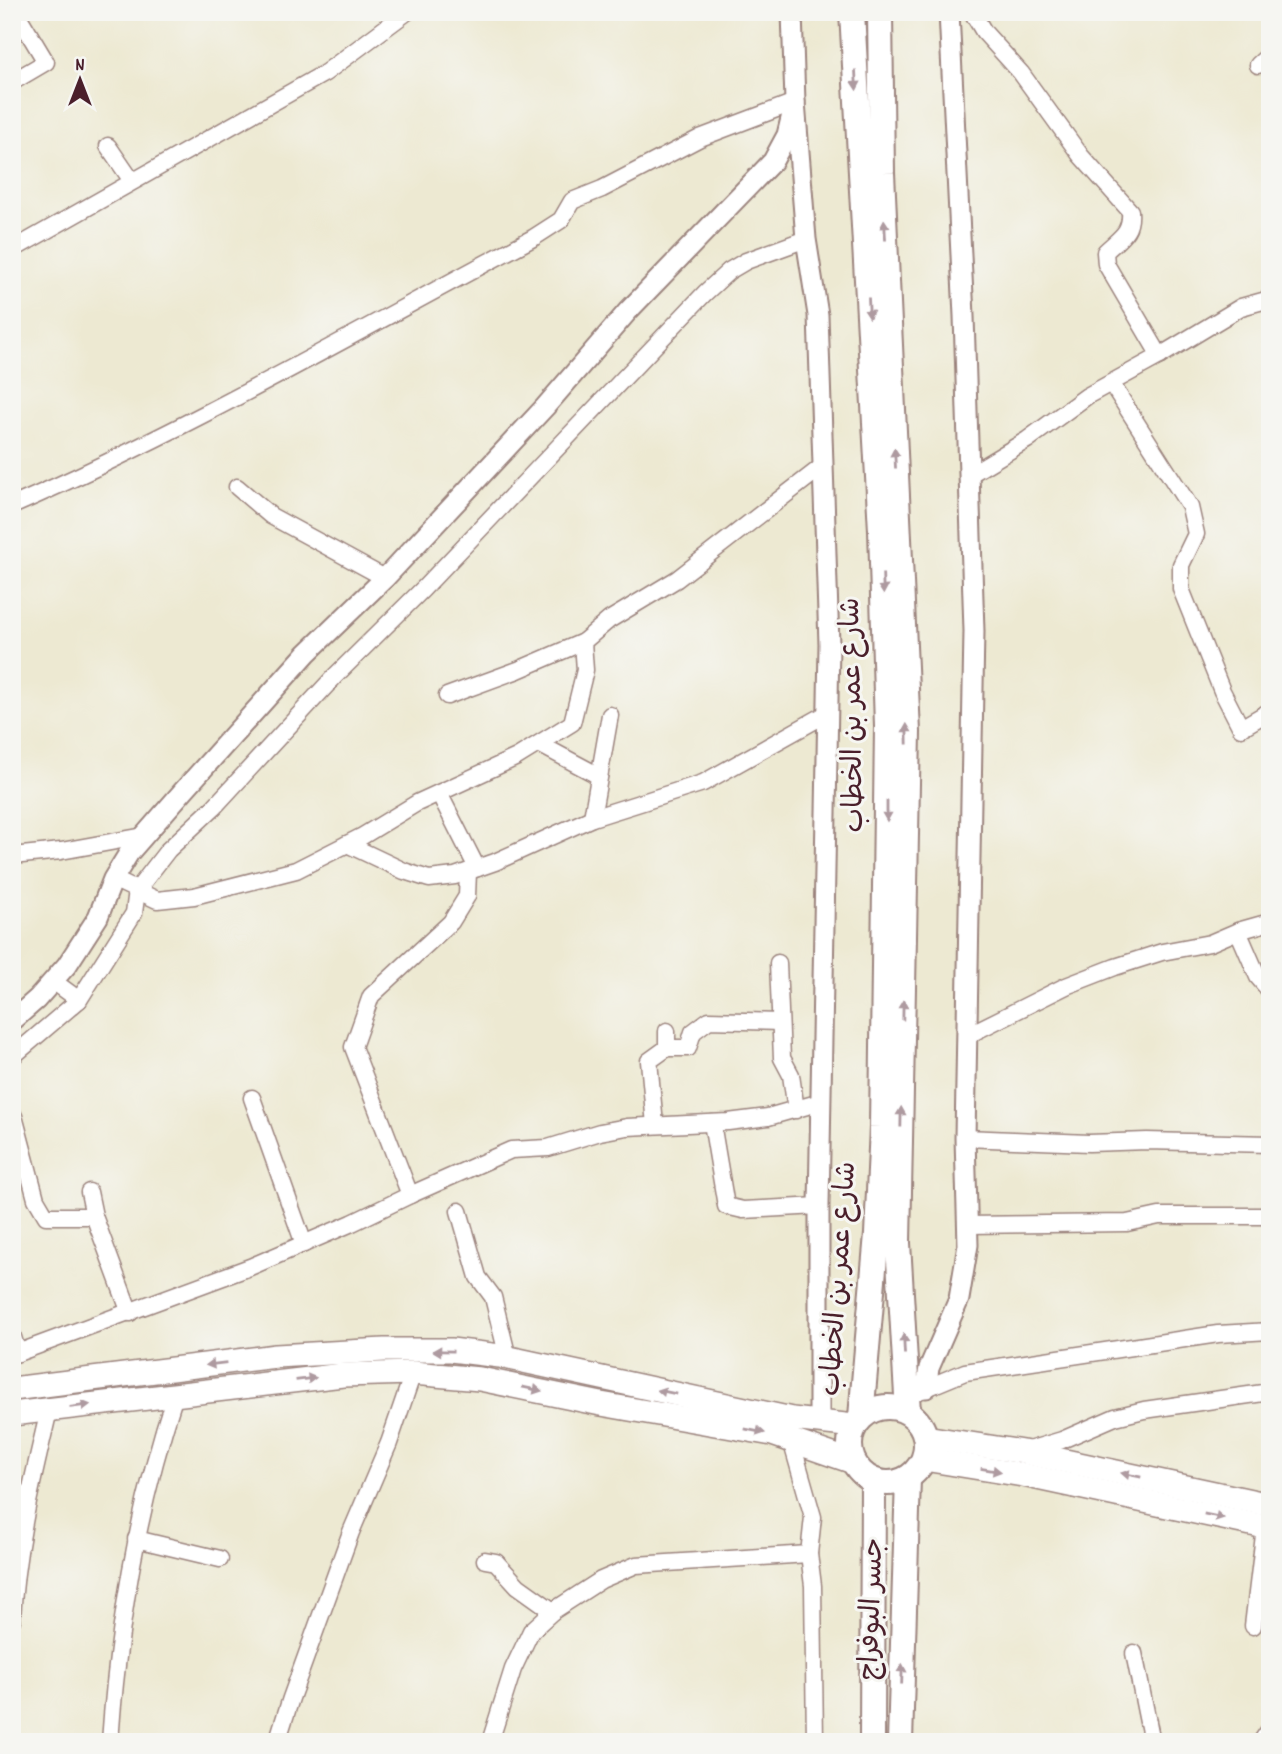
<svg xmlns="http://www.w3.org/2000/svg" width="1282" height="1754" viewBox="0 0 1282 1754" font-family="Dekko,'Playpen Sans Arabic',sans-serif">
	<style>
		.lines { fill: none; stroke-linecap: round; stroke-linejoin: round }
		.minor-casing { stroke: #9c847e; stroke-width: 19 }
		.tertiary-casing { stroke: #9c847e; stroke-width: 23 }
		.secondary-casing { stroke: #9c847e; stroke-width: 26 }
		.primary-casing { stroke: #9c847e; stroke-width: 28 }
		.minor { stroke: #fff; stroke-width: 16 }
		.tertiary { stroke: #fff; stroke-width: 19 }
		.secondary { stroke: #fff; stroke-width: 23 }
		.primary { stroke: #fff; stroke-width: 24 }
		.oneway { fill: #ae9aa0 }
		.labels { text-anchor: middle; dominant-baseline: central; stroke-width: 6; stroke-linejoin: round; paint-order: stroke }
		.street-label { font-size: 28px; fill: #4a1f2b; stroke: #f6f6f2 }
	</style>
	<rect width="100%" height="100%" fill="#f6f6f2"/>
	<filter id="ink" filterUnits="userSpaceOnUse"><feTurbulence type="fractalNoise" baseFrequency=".0143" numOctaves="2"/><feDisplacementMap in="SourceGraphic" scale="14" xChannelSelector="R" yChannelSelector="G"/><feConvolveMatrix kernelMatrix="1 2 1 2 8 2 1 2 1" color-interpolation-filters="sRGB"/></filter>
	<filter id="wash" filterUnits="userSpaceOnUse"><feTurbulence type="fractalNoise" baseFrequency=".00686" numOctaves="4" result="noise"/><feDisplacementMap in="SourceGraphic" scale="28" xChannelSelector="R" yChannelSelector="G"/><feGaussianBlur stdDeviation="1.57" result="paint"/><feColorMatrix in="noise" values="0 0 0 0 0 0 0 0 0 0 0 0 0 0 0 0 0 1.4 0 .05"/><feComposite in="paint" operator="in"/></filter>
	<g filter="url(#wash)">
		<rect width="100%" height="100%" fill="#ede9d2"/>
	</g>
	<g filter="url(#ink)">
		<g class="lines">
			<!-- minor casing -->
			<g class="minor-casing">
				<g id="minor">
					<path d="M 972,12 L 984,32 L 1021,73 L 1081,156 L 1130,211 C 1132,233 1119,238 1105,252 L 1106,264 L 1160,356"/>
					<path d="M 1258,65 L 1270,54"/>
					<path d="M 12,82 L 46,62 L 16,12"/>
					<path d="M 108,146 L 132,181"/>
					<path d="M 12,250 L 325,73 L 407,12"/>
					<path d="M 1111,383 L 1190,507 L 1196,534 L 1181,565 L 1181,589 L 1222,691 L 1241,728 L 1270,711"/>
					<path d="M 969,475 L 1027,440 L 1087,396 L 1158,357 L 1241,307 L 1270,299"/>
					<path d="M 237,487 L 271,516 L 385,578"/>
					<path d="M 12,506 C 191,428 361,329 533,238 L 561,220 L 572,201 L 602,189 L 700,138 L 795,102"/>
					<path d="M 447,696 L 518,670 L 583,642 L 609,620 L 677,579 L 824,465"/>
					<path d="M 539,744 L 599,776"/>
					<path d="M 439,793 L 477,868"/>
					<path d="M 592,818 L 610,715"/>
					<path d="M 347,844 L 404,871 L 429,879 L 455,876 L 495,862 L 592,818 L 703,783 L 828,713"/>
					<path d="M 12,856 L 61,851 L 144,836"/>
					<path d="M 113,879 L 157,900 L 194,896 L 296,870 L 361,837 L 417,803 L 517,757 L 572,723 L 585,670 L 583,642"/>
					<path d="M 1238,931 L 1258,977 L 1270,991"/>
					<path d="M 778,963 L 782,1058 L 791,1075 L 796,1110"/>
					<path d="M 53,981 L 79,1000"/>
					<path d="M 968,1035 L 1066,986 L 1115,967 L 1162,952 L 1210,943 L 1238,931 L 1270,922"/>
					<path d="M 667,1048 L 688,1048 L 693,1032 L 709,1020 L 780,1022"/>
					<path d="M 12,1057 L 79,1000 L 134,913 L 137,890 L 168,850 L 214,807 L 335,676 L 423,589 L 705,293 L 729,271 L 746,261 L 806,239"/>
					<path d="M 252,1098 L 304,1244"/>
					<path d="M 14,1116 L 36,1199 L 46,1216 L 94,1216"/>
					<path d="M 712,1123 L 726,1206 L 743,1210 L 819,1206"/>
					<path d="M 655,1125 L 649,1061 L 667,1048 L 667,1031"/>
					<path d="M 965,1138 L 1089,1143 L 1147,1141 L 1270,1144"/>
					<path d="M 89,1192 L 94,1216 L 130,1313"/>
					<path d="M 410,1195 L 353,1047 L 371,996 L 451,922 L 467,896 L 468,872"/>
					<path d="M 459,1211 L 478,1277 L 493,1297 L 508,1358"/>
					<path d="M 967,1225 L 1127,1223 L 1159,1216 L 1270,1216"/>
					<path d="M 12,1334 L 18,1353"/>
					<path d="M 12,1355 L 250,1267 L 352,1223 L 410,1195 L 511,1150 L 548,1148 L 600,1132 L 627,1127 L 728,1122 L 768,1117 L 821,1102"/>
					<path d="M 919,1391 L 965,1372 L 1218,1334 L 1270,1331"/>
					<path d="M 791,1440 L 813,1517 L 809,1554 L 813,1586 L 815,1742"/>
					<path d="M 1025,1451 L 1062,1440 L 1115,1417 L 1144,1410 L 1270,1392"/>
					<path d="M 136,1539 L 220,1559"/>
					<path d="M 485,1560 L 496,1562 L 518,1586 L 553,1611"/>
					<path d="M 12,1620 C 15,1548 33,1479 49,1410"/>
					<path d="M 1253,1626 L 1265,1527"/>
					<path d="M 1134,1653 L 1152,1742"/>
					<path d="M 110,1742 C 118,1624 138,1507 175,1395"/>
					<path d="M 277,1742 L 291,1698 L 351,1532 L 389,1443 L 413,1373"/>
					<path d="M 490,1742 L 513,1669 L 531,1631 L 553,1611 L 601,1580 L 636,1565 L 809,1554"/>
					<path d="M 1261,1742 L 1270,1729"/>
				</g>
			</g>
			<!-- tertiary casing -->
			<g class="tertiary-casing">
				<g id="tertiary">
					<path d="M 795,102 L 806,239 L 818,315 L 829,644 L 819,1206 L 819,1421"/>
					<path d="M 12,1021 L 37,999 L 67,965 L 98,917 L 113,879 L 129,853 L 184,790 L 307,653 L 385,578 L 545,407 L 628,311 L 773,161 L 787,135 L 795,102 L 792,12"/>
					<path d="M 926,1388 L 929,1368 L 959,1299 L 968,1245 L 965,1138 L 974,631 L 964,316 L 949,12"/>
				</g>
			</g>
			<!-- secondary casing -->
			<g class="secondary-casing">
				<g id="secondary">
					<path d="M 12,1389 L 276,1356 L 384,1350 L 451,1350 L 500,1356 L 792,1419 L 854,1426"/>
					<path d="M 12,1414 L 343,1375 L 413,1373 L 480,1379 L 601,1404 L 772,1434 L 853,1462"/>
					<path d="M 925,1437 L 1023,1452 L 1270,1505"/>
					<path d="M 924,1459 L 1023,1475 L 1270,1528"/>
				</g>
			</g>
			<!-- primary casing -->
			<g class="primary-casing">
				<g id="primary">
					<path d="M 852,12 L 881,530 L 887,727 L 882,1127 L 877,1234 L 861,1417"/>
					<path d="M 880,12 L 882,173 L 908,732 L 898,1243 L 908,1412"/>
					<circle cx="888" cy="1445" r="38"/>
					<path d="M 872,1742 L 873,1481"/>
					<path d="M 900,1742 L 908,1478"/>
				</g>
			</g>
			<!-- minor -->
			<use href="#minor" class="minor"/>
			<!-- tertiary -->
			<use href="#tertiary" class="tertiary"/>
			<!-- secondary -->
			<use href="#secondary" class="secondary"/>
			<!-- primary -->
			<use href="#primary" class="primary"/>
		</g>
		<!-- one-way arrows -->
		<defs><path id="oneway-solid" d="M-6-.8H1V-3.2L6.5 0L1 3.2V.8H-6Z" transform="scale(1.75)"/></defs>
		<g class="oneway">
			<use href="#oneway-solid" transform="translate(856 80) rotate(87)"/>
			<use href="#oneway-solid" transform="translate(885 230) rotate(-93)"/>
			<use href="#oneway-solid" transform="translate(869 308) rotate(87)"/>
			<use href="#oneway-solid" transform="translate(895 458) rotate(-93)"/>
			<use href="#oneway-solid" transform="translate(883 584) rotate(88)"/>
			<use href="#oneway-solid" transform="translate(907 734) rotate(-91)"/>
			<use href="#oneway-solid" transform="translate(887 811) rotate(90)"/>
			<use href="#oneway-solid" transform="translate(903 1010) rotate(-89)"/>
			<use href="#oneway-solid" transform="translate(901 1117) rotate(-89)"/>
			<use href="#oneway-solid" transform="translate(904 1344) rotate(-93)"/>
			<use href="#oneway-solid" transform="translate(443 1351) rotate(-179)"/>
			<use href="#oneway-solid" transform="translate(216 1364) rotate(173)"/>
			<use href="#oneway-solid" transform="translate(306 1379) rotate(-7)"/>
			<use href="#oneway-solid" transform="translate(532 1389) rotate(12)"/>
			<use href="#oneway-solid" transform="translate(667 1392) rotate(-168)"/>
			<use href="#oneway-solid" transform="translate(80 1406) rotate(-7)"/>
			<use href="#oneway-solid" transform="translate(755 1431) rotate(11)"/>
			<use href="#oneway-solid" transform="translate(991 1470) rotate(9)"/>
			<use href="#oneway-solid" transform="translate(1131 1475) rotate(-168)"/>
			<use href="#oneway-solid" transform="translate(1214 1516) rotate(12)"/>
			<use href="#oneway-solid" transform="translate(902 1674) rotate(-88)"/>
		</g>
	</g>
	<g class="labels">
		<!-- street labels -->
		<g class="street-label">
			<text transform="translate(855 715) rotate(-91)">شارع عمر بن الخطاب</text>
			<text transform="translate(841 1279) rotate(-86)">شارع عمر بن الخطاب</text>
			<text transform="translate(874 1609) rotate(-88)">جسر البوفراج</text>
		</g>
	</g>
	<!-- margin -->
	<rect width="1282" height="1754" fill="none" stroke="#f6f6f2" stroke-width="42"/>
	<!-- north arrow -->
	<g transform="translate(80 80)" stroke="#f6f6f2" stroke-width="5" paint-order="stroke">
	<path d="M0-5L12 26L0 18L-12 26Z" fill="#4a1f2b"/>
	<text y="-10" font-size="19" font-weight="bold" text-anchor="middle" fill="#4a1f2b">N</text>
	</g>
</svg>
